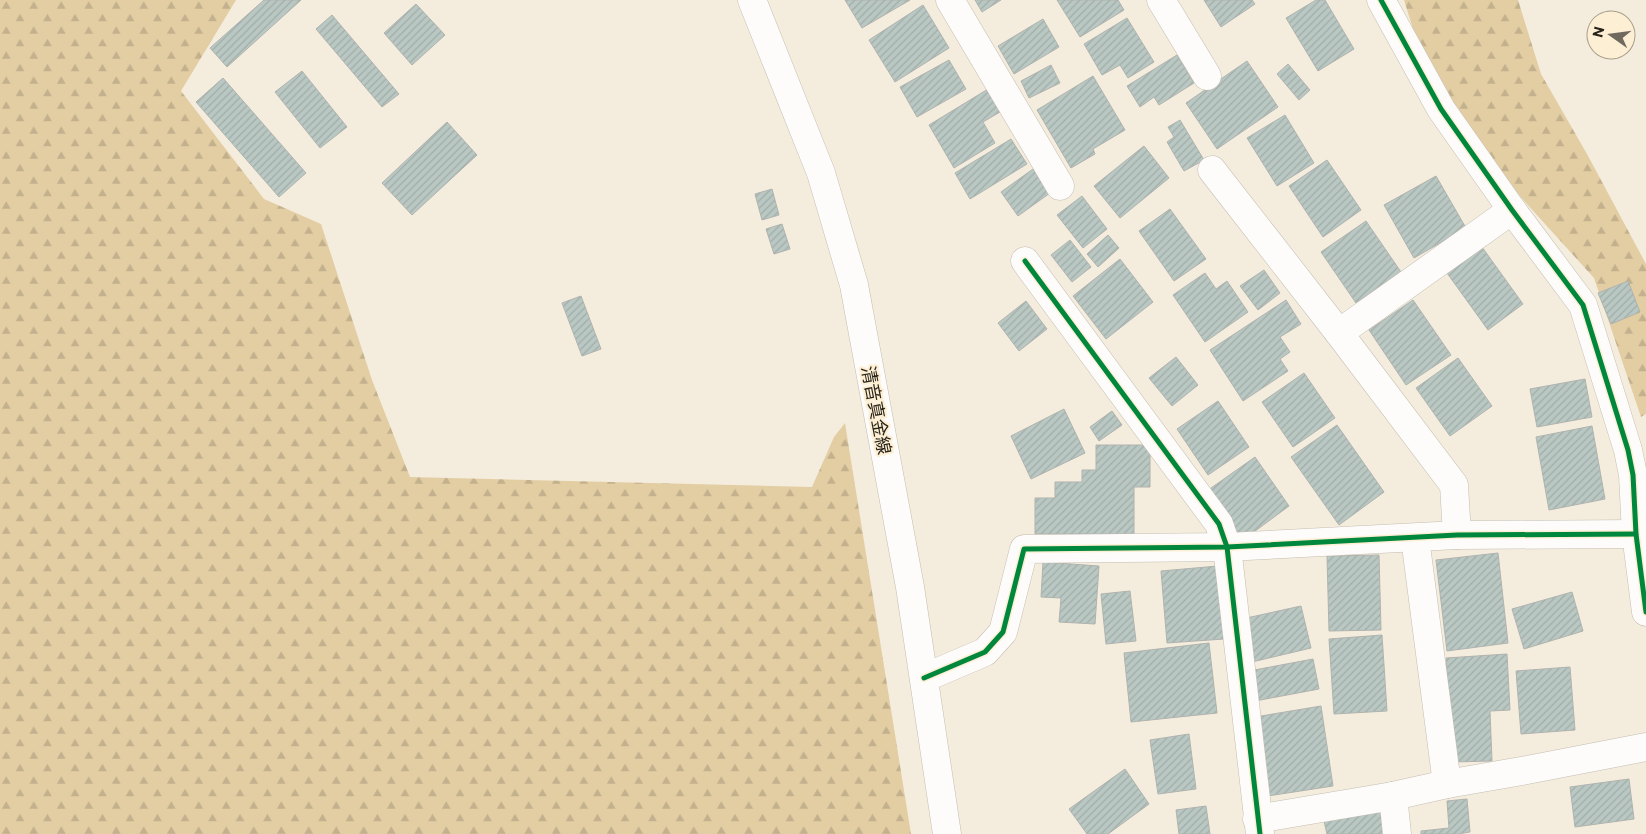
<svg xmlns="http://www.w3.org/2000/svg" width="1646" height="834" viewBox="0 0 1646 834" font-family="Commissioner,'Noto Sans JP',sans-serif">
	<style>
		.forest { fill: url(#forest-firs) }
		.building { fill: url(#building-hatch); stroke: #b0b3ae }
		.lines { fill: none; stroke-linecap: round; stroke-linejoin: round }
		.minor-casing { stroke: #c4beb2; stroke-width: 29 }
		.major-casing { stroke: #c4beb2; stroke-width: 29 }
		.minor { stroke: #fdfcfa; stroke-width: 28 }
		.major { stroke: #fdfcfa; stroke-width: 28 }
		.cycleway-casing { stroke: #fdefd4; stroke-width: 8 }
		.cycleway { stroke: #00873e; stroke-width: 5 }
		.labels { text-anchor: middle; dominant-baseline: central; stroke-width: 4.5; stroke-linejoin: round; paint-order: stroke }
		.street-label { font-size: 18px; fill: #29241a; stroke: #fdefd4 }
	</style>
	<defs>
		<pattern id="forest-firs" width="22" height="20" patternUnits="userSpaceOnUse" patternTransform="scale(1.25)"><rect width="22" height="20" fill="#e3cea4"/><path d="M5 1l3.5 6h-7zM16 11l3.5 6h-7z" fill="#c3b18d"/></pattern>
		<pattern id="building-hatch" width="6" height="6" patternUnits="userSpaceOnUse" patternTransform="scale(1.25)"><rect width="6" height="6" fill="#bac8c4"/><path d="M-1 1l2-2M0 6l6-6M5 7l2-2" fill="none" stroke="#a0aca8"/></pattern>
	</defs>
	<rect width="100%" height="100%" fill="#f4ecdd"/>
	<!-- forest -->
	<g class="forest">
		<path d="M 0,0 L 236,0 L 181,91 L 264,199 L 321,224 L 372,380 L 410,477 L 812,487 L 834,437 L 845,423 L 911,834 L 0,834 Z"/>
		<path d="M 1404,0 L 1518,0 L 1541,74 L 1587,154 L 1646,264 L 1646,414 L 1641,417 L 1594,278 L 1506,181 L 1422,58 Z"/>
	</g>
	<!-- building -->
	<g class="building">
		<path d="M 264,0 L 301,0 L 227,67 L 210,48 Z"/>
		<path d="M 845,0 L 910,0 L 862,28 Z"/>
		<path d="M 975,0 L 1001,0 L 982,12 Z"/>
		<path d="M 1057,0 L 1118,0 L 1124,10 L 1080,37 Z"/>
		<path d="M 1204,0 L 1252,0 L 1255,4 L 1221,27 Z"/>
		<path d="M 1316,0 L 1325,0 L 1354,49 L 1318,71 L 1286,18 Z"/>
		<path d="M 416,4 L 445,35 L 412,65 L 384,33 Z"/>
		<path d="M 923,5 L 949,48 L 895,82 L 869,40 Z"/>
		<path d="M 332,15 L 399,94 L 382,107 L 316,29 Z"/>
		<path d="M 1127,18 L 1154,62 L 1128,78 L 1120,65 L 1102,75 L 1084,44 Z"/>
		<path d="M 1043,19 L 1059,47 L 1014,74 L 998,46 Z"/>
		<path d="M 1177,55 L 1194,83 L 1159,105 L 1154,97 L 1140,107 L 1127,86 Z"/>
		<path d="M 949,60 L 966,89 L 917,117 L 900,87 Z"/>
		<path d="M 1247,61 L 1278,107 L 1217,149 L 1186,103 Z"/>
		<path d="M 1288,64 L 1310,90 L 1299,100 L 1277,74 Z"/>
		<path d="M 1051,65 L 1060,83 L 1029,98 L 1021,81 Z"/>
		<path d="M 302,71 L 347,127 L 320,148 L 275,92 Z"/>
		<path d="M 1093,76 L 1125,130 L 1093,149 L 1095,154 L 1071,168 L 1037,110 Z"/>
		<path d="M 223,78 L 306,173 L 279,197 L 196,102 Z"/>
		<path d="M 993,86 L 1005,109 L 983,122 L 995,143 L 954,168 L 929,125 Z"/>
		<path d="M 1285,115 L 1314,163 L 1277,186 L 1247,138 Z"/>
		<path d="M 1180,120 L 1204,160 L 1184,171 L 1167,142 L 1174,137 L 1168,127 Z"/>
		<path d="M 447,122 L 477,155 L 412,215 L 382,183 Z"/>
		<path d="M 1011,139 L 1027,164 L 970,199 L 955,173 Z"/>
		<path d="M 1144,146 L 1169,178 L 1120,218 L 1094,186 Z"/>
		<path d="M 1327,160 L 1361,210 L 1323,237 L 1289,186 Z"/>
		<path d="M 1033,169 L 1050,193 L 1018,216 L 1001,192 Z"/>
		<path d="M 1436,176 L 1466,228 L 1414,258 L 1384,205 Z"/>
		<path d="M 772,189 L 779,215 L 762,220 L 755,194 Z"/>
		<path d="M 1082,196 L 1107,229 L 1083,248 L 1057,215 Z"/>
		<path d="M 1170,209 L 1206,259 L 1174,281 L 1139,231 Z"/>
		<path d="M 1366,221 L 1401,272 L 1356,303 L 1321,252 Z"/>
		<path d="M 782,224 L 790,249 L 774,254 L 766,229 Z"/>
		<path d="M 1108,235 L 1119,248 L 1098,267 L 1087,254 Z"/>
		<path d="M 1070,240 L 1091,267 L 1072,282 L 1051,255 Z"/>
		<path d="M 1482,247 L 1523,304 L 1488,330 L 1447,273 Z"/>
		<path d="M 1120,259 L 1153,302 L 1106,339 L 1073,296 Z"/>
		<path d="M 1264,270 L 1280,293 L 1258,310 L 1240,286 Z"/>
		<path d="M 1205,273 L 1216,289 L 1227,281 L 1248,312 L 1205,342 L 1173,295 Z"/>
		<path d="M 1628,281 L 1640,312 L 1611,324 L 1598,293 Z"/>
		<path d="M 581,296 L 601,349 L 582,356 L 562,303 Z"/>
		<path d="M 1286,300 L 1301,324 L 1280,337 L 1290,352 L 1280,359 L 1288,371 L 1243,401 L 1210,350 Z"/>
		<path d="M 1413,300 L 1451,355 L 1406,385 L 1369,330 Z"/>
		<path d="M 1026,301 L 1047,329 L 1019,351 L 998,323 Z"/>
		<path d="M 1176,357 L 1198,385 L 1172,406 L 1149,378 Z"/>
		<path d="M 1458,358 L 1492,406 L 1450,436 L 1416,388 Z"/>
		<path d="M 1304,373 L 1335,418 L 1293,447 L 1262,402 Z"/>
		<path d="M 1585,379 L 1592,417 L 1537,427 L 1530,389 Z"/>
		<path d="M 1218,401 L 1249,447 L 1208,475 L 1177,429 Z"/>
		<path d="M 1064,409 L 1085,453 L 1031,479 L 1011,436 Z"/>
		<path d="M 1112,411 L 1122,425 L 1099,441 L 1090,427 Z"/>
		<path d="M 1337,425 L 1384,492 L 1339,525 L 1291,457 Z"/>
		<path d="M 1592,426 L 1605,499 L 1549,510 L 1536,437 Z"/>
		<path d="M 1096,445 L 1150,445 L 1150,487 L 1134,487 L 1134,534 L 1035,534 L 1035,498 L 1055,498 L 1055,482 L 1082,482 L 1082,470 L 1096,470 Z"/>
		<path d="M 1255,457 L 1289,506 L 1239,543 L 1204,493 Z"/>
		<path d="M 1498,553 L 1508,643 L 1447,651 L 1436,560 Z"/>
		<path d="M 1379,555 L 1381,630 L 1329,631 L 1327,556 Z"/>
		<path d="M 1043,562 L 1099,566 L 1095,624 L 1059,622 L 1061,598 L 1041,597 Z"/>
		<path d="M 1218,566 L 1224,639 L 1167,643 L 1161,571 Z"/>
		<path d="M 1130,591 L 1136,641 L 1106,644 L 1101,594 Z"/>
		<path d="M 1572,592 L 1583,631 L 1524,649 L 1512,609 Z"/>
		<path d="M 1301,606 L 1311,648 L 1252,662 L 1242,619 Z"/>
		<path d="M 1382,635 L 1387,711 L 1334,714 L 1329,639 Z"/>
		<path d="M 1209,643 L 1217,713 L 1131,722 L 1124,653 Z"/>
		<path d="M 1507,654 L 1510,710 L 1490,711 L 1492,761 L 1452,762 L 1446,658 Z"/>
		<path d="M 1313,659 L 1319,689 L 1255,701 L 1249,671 Z"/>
		<path d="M 1570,667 L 1575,730 L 1521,734 L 1516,671 Z"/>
		<path d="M 1321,706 L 1333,786 L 1261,797 L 1249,718 Z"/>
		<path d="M 1189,734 L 1196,789 L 1158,794 L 1150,740 Z"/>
		<path d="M 1125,769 L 1149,804 L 1108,834 L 1087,834 L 1069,809 Z"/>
		<path d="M 1629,779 L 1634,819 L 1575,827 L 1570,787 Z"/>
		<path d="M 1467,799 L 1470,832 L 1458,834 L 1421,834 L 1421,831 L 1449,828 L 1447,801 Z"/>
		<path d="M 1382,805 L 1388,834 L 1327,834 L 1323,817 Z"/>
		<path d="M 1206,806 L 1210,834 L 1179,834 L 1176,810 Z"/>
	</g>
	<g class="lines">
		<!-- minor casing -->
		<g class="minor-casing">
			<g id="minor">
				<path d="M 950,0 L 1060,186"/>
				<path d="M 1161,0 L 1207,76"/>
				<path d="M 1381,0 L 1441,109 L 1512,210 L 1583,305 L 1628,450 L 1633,475 L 1636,534 L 1646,612"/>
				<path d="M 1212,170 L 1339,333 L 1454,485 L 1457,535"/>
				<path d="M 1025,261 L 1219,524 L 1227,547 L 1260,834"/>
				<path d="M 1339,333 L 1512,210"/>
				<path d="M 1415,538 L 1447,784"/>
				<path d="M 924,678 L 985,652 L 1003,632 L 1024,549 L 1227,547 L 1457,535 L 1636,534"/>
				<path d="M 1393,796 L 1397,834"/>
				<path d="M 1257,819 L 1393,796 L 1447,784 L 1527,770 L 1646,747"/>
			</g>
		</g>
		<!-- major casing -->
		<g class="major-casing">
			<path id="major" d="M 752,0 L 821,173 L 854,285 L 910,587 L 947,834"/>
		</g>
		<!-- minor -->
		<use href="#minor" class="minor"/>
		<!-- major -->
		<use href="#major" class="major"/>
		<!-- cycleway casing -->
		<g class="cycleway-casing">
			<g id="cycleway">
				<path d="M 1381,0 L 1441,109 L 1512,210 L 1583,305 L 1628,450 L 1633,475 L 1636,534 L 1646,612"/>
				<path d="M 1025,261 L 1219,524 L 1227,547 L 1260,834"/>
				<path d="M 924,678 L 985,652 L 1003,632 L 1024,549 L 1227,547 L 1457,535 L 1636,534"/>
			</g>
		</g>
		<!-- cycleway -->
		<use href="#cycleway" class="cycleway"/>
	</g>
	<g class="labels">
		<!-- street labels -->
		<g class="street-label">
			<text transform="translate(877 410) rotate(79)">清音真金線</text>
		</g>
	</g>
	<!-- north arrow -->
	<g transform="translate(1611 35) rotate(284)"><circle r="24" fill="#fdefd4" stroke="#a89e8a"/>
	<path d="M0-4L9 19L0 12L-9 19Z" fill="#706a5e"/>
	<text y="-8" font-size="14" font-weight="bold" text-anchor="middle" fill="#29241a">N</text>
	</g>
</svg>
